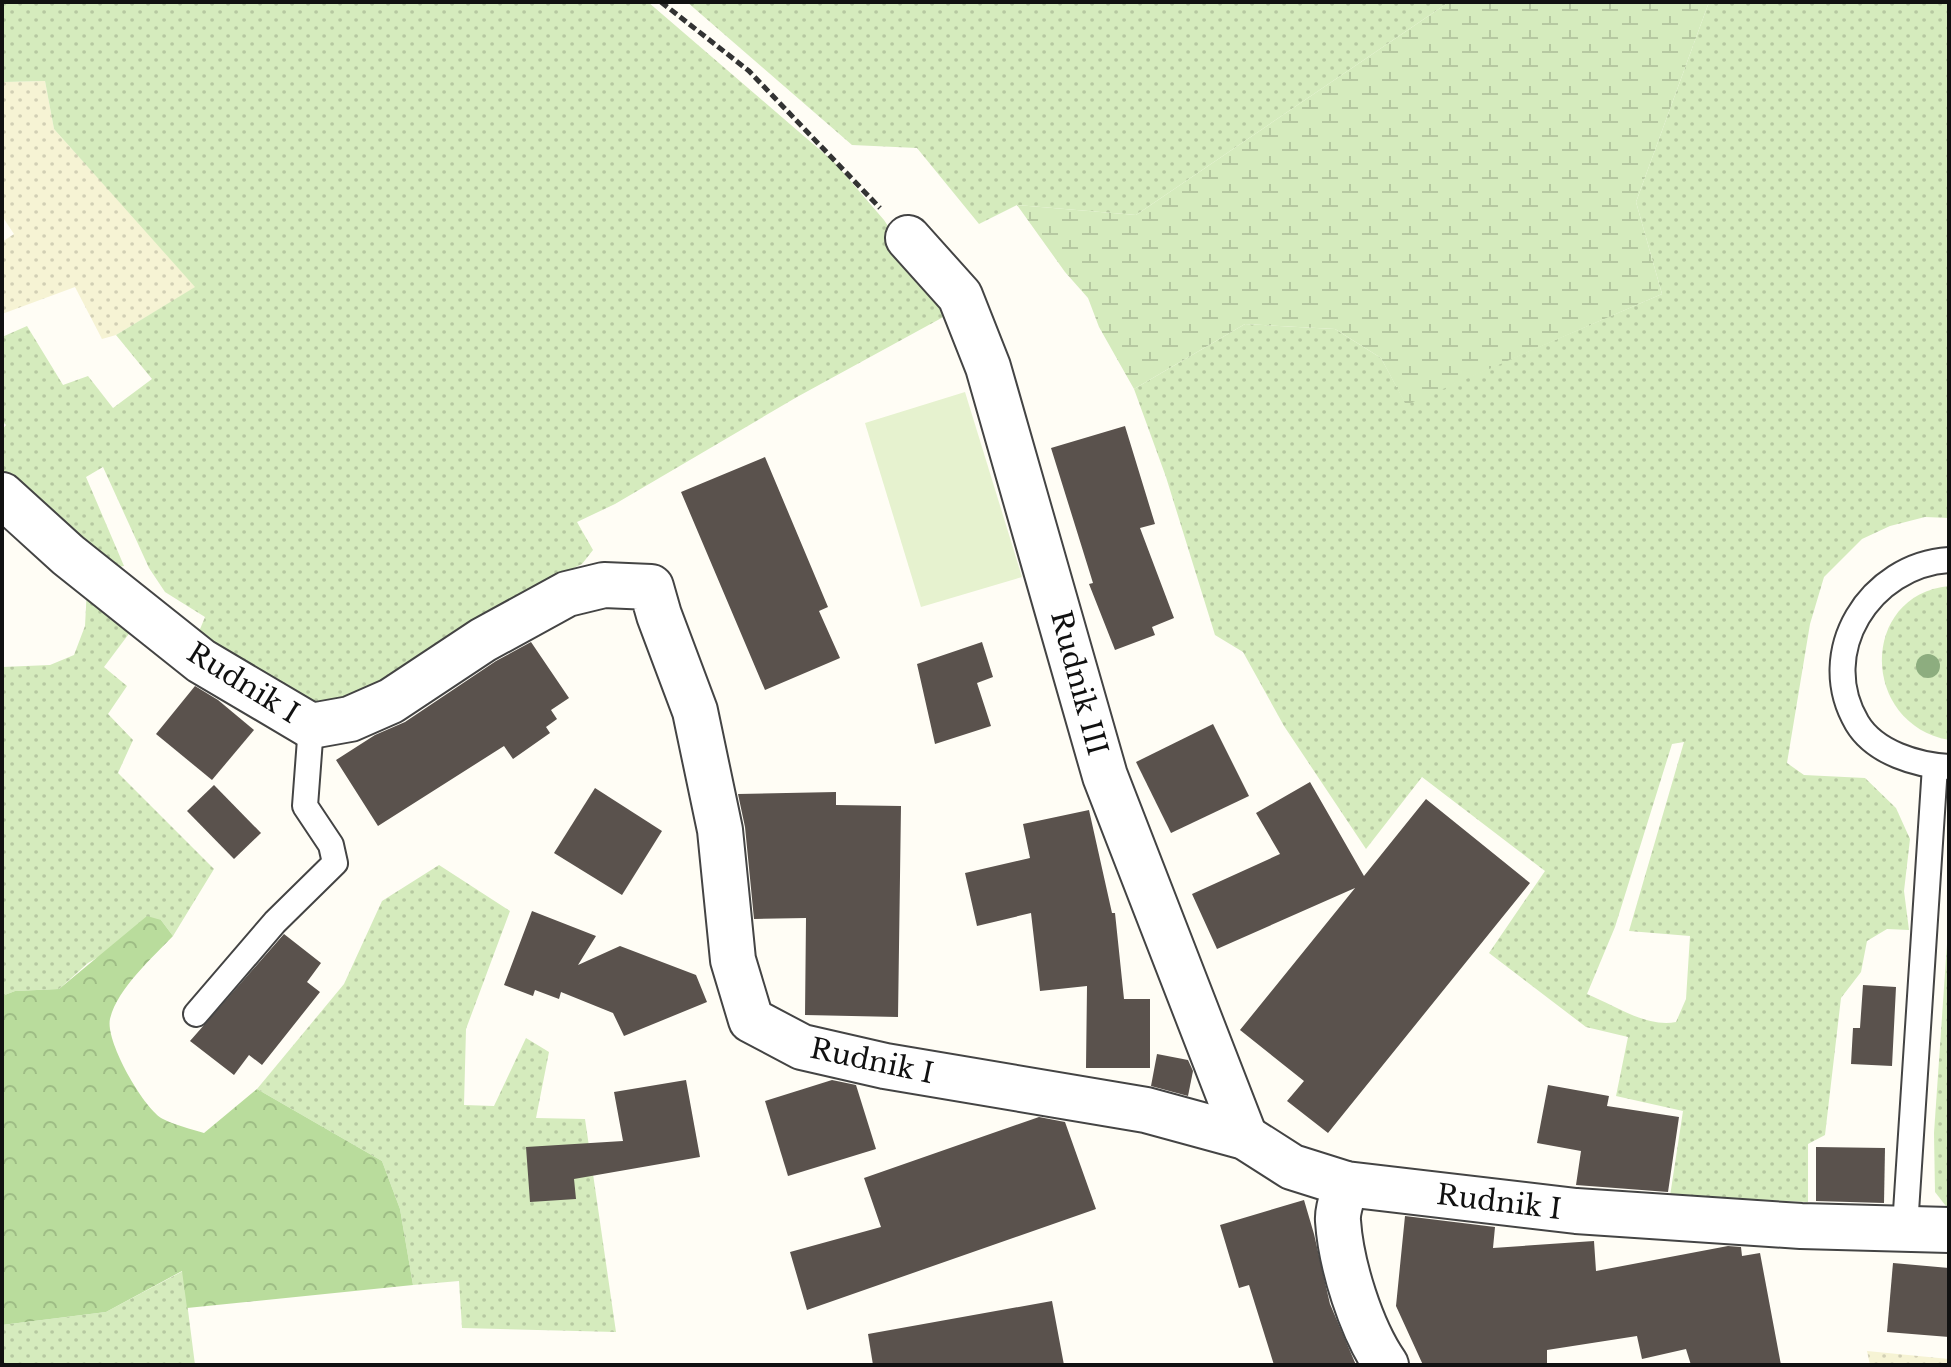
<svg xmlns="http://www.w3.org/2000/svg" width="1951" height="1367" viewBox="0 0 1951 1367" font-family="'Libre Baskerville',serif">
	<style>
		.farmland { fill: url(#farmland-dots) }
		.grass { fill: url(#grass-dots); fill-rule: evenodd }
		.forest { fill: url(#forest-crowns) }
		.wetland { fill: url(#wetland-marsh) }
		.pitch { fill: #e6f2cf }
		.building { fill: #5a524d }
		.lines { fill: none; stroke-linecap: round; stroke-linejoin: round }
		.lane-casing { stroke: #444; stroke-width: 28 }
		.street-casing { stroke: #444; stroke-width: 48 }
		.path { stroke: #333; stroke-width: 5; stroke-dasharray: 8 4; stroke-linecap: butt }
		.lane { stroke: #fff; stroke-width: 24 }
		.street { stroke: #fff; stroke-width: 44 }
		.tree { fill: #8dad7f }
		.labels { text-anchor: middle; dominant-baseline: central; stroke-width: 8; stroke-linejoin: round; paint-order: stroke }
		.street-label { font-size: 28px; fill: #111; stroke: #fff }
	</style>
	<defs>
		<pattern id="farmland-dots" width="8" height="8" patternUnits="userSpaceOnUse" patternTransform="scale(2)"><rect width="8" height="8" fill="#f6f3d4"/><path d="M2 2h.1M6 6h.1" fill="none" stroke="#d2cfb5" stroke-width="1.8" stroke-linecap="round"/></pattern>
		<pattern id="grass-dots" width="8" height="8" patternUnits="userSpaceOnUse" patternTransform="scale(2)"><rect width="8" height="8" fill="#d5ebbd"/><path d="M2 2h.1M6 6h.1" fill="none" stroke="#b6c8a1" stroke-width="1.8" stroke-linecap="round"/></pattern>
		<pattern id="forest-crowns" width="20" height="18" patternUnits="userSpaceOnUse" patternTransform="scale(2)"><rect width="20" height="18" fill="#b9dc9c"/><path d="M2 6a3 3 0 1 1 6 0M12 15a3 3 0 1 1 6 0" fill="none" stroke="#9ebc85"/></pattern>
		<pattern id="wetland-marsh" width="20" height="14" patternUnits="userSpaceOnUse" patternTransform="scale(2)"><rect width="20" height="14" fill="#d5ebbd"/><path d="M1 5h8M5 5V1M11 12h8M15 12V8" fill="none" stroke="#b6c8a1"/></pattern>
	</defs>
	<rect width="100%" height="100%" fill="#fffdf5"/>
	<!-- farmland -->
	<g class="farmland">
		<path d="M 45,81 L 54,129 L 196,287 L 116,335 L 102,339 L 75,287 L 2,314 L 2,242 L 14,234 L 2,216 L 4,82 Z"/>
		<path d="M 1867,1351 L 1949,1359 L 1949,1365 L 1870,1365 Z"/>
	</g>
	<!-- grass -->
	<g class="grass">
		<path d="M 2,2 L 648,2 L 834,162 L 884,220 L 947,315 L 797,397 L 615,504 L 577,522 L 593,550 L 582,564 L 529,590 L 408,679 L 328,707 L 305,705 L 196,639 L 205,617 L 165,592 L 149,568 L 103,467 L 86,477 L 124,566 L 111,568 L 19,490 L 2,469 L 2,430 L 6,425 L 2,421 L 2,337 L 27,326 L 63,385 L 88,376 L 113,408 L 152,379 L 116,335 L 195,287 L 54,129 L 45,81 L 4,82 L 2,114 Z"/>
		<path d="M 687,2 L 1449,2 L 1136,215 L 1017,205 L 979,224 L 917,148 L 852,145 Z"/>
		<path d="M 1709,2 L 1949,2 L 1949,518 L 1925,517 L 1890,526 L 1862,539 L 1824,577 L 1810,624 L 1787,763 L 1804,775 L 1865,778 L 1896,808 L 1910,839 L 1904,891 L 1909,930 L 1887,929 L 1867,941 L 1861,972 L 1841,998 L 1825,1135 L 1808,1144 L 1808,1202 L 1670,1196 L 1683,1111 L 1616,1096 L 1628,1037 L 1586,1027 L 1489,953 L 1545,871 L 1422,777 L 1366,849 L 1284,726 L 1243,652 L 1215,635 L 1166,477 L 1134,389 L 1245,324 L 1335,329 L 1381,358 L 1406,404 L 1662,294 L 1636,202 ZM 1684,742 L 1629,931 L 1690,936 L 1686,999 L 1676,1022 C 1647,1028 1614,1005 1587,994 L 1615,927 L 1672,744 Z"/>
		<path d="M 1949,586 L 1949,740 C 1860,724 1859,595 1949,586 Z"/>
		<path d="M 87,588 L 134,627 L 104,667 L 127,686 L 108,714 L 133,740 L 118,773 L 214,869 L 173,936 L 161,920 L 88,963 L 59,989 L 15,991 L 2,996 L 2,667 L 50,665 L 74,655 L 85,626 Z"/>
		<path d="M 439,865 L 510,911 L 466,1029 L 464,1105 L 494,1106 L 526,1038 L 549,1052 L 536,1118 L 585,1119 L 616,1332 L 462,1328 L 459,1281 L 413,1285 L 400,1209 L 382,1161 L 257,1089 L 344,984 L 382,901 Z"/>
		<path d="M 1949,915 L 1949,1210 L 1935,1192 L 1934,1133 Z"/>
		<path d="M 183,1271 L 195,1365 L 2,1365 L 2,1325 L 106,1312 Z"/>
	</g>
	<!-- forest -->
	<path class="forest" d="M 147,916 L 161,920 L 173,936 C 153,957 117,989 110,1019 C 105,1041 144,1109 163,1119 C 175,1125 191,1129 204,1133 L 257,1089 L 382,1161 L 400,1209 L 413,1285 L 187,1308 L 182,1271 L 106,1312 L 2,1325 L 2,996 L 15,991 L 59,989 Z"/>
	<!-- wetland -->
	<path class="wetland" d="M 1449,2 L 1709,2 L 1636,202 L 1662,294 L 1406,405 L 1381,358 L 1335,329 L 1245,324 L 1134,389 L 1099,327 L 1088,298 L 1065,272 L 1017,205 L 1136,215 Z"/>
	<!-- pitch -->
	<path class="pitch" d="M 965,392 L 1022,577 L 921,607 L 865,423 Z"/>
	<!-- building -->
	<g class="building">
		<path d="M 1125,426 L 1155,524 L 1140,528 L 1174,618 L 1152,627 L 1155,635 L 1115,650 L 1089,584 L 1093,583 L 1051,448 Z"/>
		<path d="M 765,457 L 828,607 L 819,611 L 840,658 L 765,690 L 681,492 Z"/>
		<path d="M 531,642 L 569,698 L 551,710 L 557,719 L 546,727 L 550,733 L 513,759 L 504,746 L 378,826 L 336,760 L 375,735 L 405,722 L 496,661 Z"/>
		<path d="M 982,642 L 993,677 L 977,683 L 991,726 L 935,744 L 917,664 Z"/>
		<path d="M 195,686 L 218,700 L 254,730 L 212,780 L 156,734 Z"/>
		<path d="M 1213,724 L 1249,796 L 1171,833 L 1136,762 Z"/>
		<path d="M 1310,782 L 1364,876 L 1426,799 L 1530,883 L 1328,1133 L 1287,1101 L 1304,1081 L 1240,1030 L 1355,888 L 1217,949 L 1192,894 L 1280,854 L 1256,813 Z"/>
		<path d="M 214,785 L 261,833 L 234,859 L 187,811 Z"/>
		<path d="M 595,788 L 662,831 L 622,895 L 554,853 Z"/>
		<path d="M 836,792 L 836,805 L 901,806 L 898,1017 L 805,1015 L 806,918 L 754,919 L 745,827 L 738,794 Z"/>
		<path d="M 1089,810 L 1112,913 L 1115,913 L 1124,999 L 1150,999 L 1150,1068 L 1086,1068 L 1087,986 L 1040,991 L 1031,913 L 977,926 L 965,873 L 1030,858 L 1023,824 Z"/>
		<path d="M 532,911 L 596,936 L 578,965 L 620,946 L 696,975 L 707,1002 L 624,1036 L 613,1013 L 561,992 L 559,999 L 535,990 L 533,996 L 504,985 Z"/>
		<path d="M 284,934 L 321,963 L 307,982 L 320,992 L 262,1065 L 249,1055 L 234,1075 L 190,1041 Z"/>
		<path d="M 1863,985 L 1896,987 L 1892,1066 L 1851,1064 L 1853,1028 L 1860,1028 Z"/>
		<path d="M 1157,1054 L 1188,1060 L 1193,1071 L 1188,1096 L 1151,1086 Z"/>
		<path d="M 686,1080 L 700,1157 L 574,1179 L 576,1199 L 530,1202 L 526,1147 L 623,1141 L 614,1092 Z"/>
		<path d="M 832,1080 L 856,1085 L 876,1149 L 788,1176 L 765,1101 Z"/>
		<path d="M 1548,1085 L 1609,1096 L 1607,1106 L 1679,1117 L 1668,1192 L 1576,1185 L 1581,1151 L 1537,1143 Z"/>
		<path d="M 1039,1117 L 1065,1122 L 1096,1209 L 807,1310 L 790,1252 L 881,1227 L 864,1178 Z"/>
		<path d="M 1816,1147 L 1885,1148 L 1884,1203 L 1816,1201 Z"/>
		<path d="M 1304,1200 L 1314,1234 L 1330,1304 L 1356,1365 L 1274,1365 L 1249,1285 L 1239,1288 L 1220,1225 Z"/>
		<path d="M 1405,1216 L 1495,1227 L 1493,1248 L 1594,1241 L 1596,1271 L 1728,1246 L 1741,1247 L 1742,1256 L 1760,1253 L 1781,1365 L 1691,1365 L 1686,1349 L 1642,1359 L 1637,1336 L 1547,1350 L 1547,1365 L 1423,1365 L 1396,1306 Z"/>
		<path d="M 1893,1263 L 1949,1268 L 1949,1337 L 1887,1332 Z"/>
		<path d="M 1052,1301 L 1064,1365 L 873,1365 L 868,1334 Z"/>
	</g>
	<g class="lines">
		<!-- lane casing -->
		<g class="lane-casing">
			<g id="lane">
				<path d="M 1949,767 C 1917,765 1875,753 1857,723 C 1815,652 1870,565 1949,560"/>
				<path d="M 196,1014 L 275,922 L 335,863 L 331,845 L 305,806 L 311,726"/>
				<path d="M 1905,1227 L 1935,766"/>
			</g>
		</g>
		<!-- street casing -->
		<g class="street-casing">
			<g id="street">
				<path d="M 908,238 L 960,296 L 988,367 L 1105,776 L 1245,1137"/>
				<path d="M 2,495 L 68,555 L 201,661 L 311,726 L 350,719 L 391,701 L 483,640 L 567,594 L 604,585 L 651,587 L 659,615 L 695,711 L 720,830 L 733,960 L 751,1020 L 802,1047 L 885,1066 L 1146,1110 L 1245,1137 L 1292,1167 L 1346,1184 L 1576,1211 L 1801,1226 L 1949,1230"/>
				<path d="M 1346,1184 C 1343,1196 1337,1210 1338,1221 C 1341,1265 1361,1329 1386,1365"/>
			</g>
		</g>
		<!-- path -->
		<path class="path" d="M 661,2 L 749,71 L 880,208"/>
		<!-- lane -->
		<use href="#lane" class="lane"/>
		<!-- street -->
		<use href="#street" class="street"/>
	</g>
	<!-- trees -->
	<circle class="tree" cx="1928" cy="666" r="12"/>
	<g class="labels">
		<!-- street labels -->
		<g class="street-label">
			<text transform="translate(243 683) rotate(32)">Rudnik I</text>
			<text transform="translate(1079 683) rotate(75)">Rudnik III</text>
			<text transform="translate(872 1061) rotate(12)">Rudnik I</text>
			<text transform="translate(1499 1202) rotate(7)">Rudnik I</text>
		</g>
	</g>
	<!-- border -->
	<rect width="1951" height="1367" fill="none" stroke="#111111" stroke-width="8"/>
</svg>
